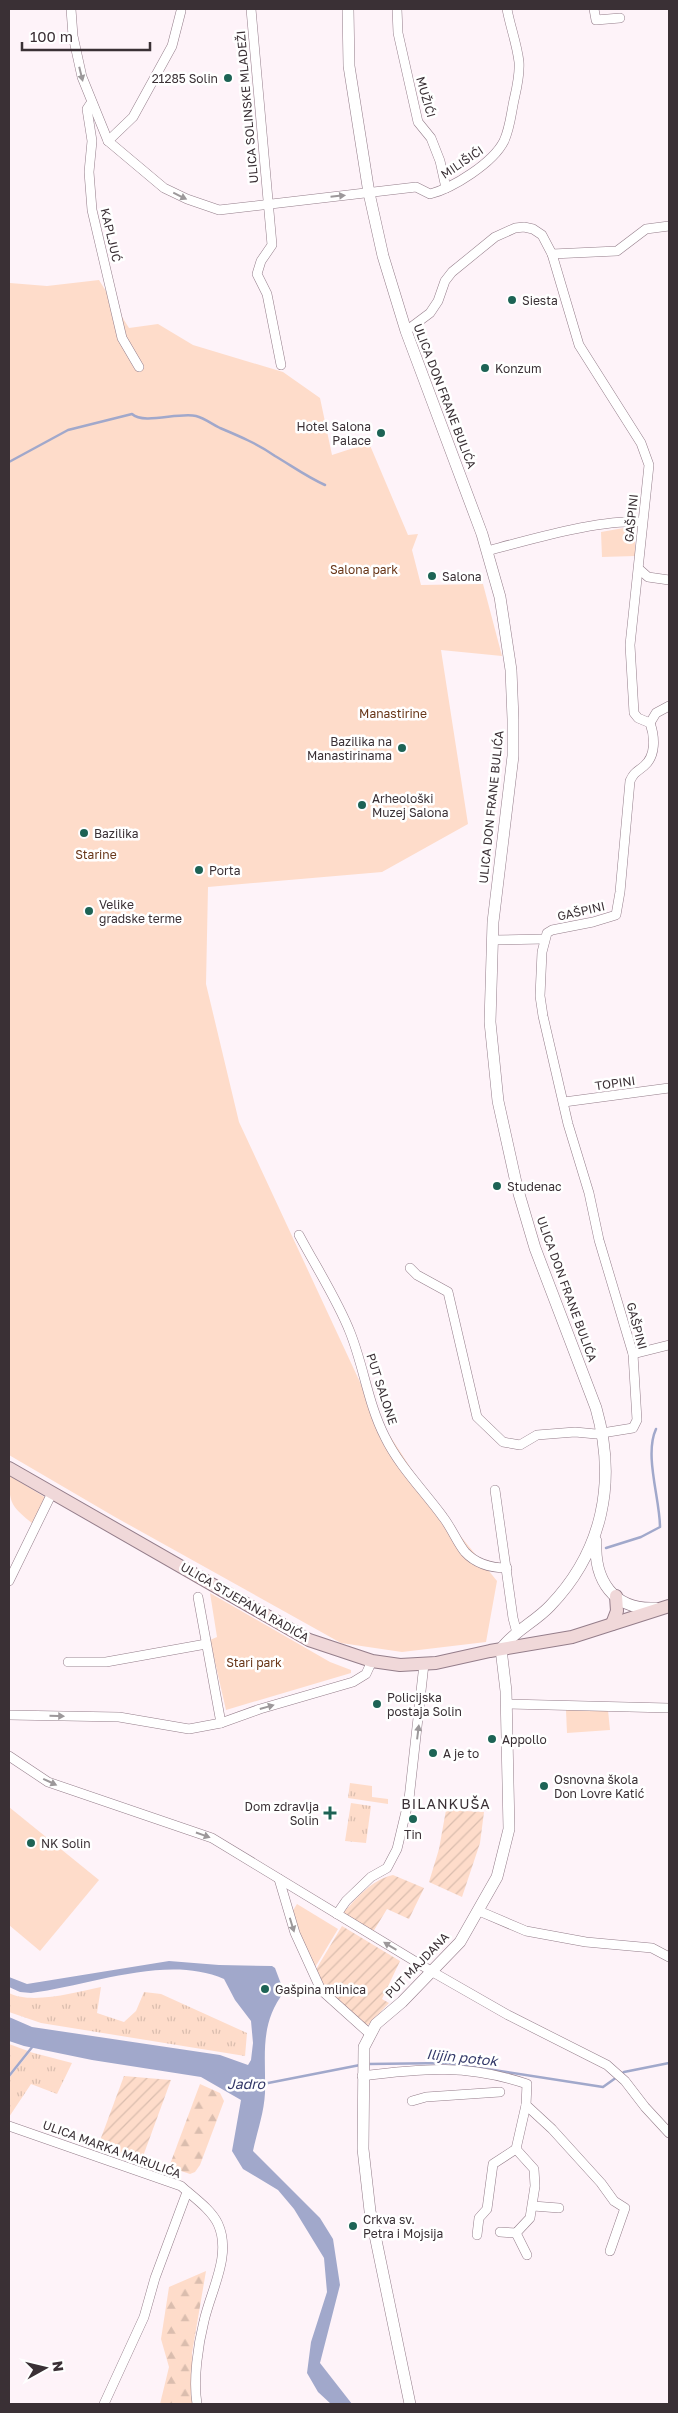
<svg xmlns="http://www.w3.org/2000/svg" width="678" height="2413" viewBox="0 0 678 2413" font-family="'Golos Text',sans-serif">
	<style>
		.grass { fill: url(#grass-tufts) }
		.forest { fill: url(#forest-firs) }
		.park { fill: #fedcca }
		.garden { fill: url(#garden-furrows) }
		.water { fill: #a1a8cb }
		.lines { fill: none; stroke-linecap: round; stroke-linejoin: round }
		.stream { stroke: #a1a8cb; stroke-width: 2.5 }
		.minor-casing { stroke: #947d8a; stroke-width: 10 }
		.tertiary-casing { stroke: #947d8a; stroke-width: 12 }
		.secondary-casing { stroke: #947d8a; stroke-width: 14 }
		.minor { stroke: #fff; stroke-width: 9 }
		.tertiary { stroke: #fff; stroke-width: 11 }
		.secondary { stroke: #f0d8d9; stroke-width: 12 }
		.oneway { fill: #9c989a }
		.poi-dot { fill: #1d6355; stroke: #fff; stroke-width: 2 }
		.labels { text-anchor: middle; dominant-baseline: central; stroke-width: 5; stroke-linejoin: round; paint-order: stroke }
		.poi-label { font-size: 12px; fill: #3a3035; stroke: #fff; text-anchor: start }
		.street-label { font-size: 12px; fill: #3a3035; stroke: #fff }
		.park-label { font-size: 12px; fill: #693719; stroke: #fff }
		.neighbourhood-label { font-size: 14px; letter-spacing: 1px; fill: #3a3035; stroke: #fff }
		.water-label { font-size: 14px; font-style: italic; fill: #333868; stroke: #fff }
	</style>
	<defs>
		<pattern id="grass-tufts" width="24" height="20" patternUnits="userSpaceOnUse" patternTransform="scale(1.25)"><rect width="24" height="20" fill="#fedcca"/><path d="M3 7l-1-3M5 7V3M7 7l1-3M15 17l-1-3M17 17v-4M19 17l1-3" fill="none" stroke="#dabdae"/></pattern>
		<pattern id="forest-firs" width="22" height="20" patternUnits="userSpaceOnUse" patternTransform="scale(1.25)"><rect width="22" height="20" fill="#fedcca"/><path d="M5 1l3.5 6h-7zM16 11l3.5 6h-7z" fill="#dabdae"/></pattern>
		<pattern id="garden-furrows" width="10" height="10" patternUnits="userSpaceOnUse" patternTransform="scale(1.25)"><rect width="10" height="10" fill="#fedcca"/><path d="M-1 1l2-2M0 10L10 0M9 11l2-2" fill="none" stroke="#dabdae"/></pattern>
	</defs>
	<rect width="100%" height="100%" fill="#fef3f9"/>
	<!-- grass -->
	<g class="grass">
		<path d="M 350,1783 L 372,1786 L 372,1797 L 388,1799 L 388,1804 L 348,1798 Z"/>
		<path d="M 351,1803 L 371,1806 L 366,1843 L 345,1841 Z"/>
		<path d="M 101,1987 L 97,2013 L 124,2022 L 136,2011 L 144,1992 L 161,1994 L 247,2033 L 245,2056 L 41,2023 L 9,2012 L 9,1993 C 32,2005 76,1992 101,1987 Z"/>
		<path d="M 9,2044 L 28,2051 L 9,2074 Z"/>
		<path d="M 30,2052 L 72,2063 L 57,2094 L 31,2084 L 9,2117 L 9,2078 Z"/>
	</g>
	<!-- forest -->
	<g class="forest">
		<path d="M 200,2084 L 220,2093 L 224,2101 L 200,2165 L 195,2172 L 190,2174 L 169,2167 Z"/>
		<path d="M 206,2271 L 192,2353 L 194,2404 L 160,2404 L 169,2367 L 161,2339 L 169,2287 Z"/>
	</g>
	<!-- park -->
	<g class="park">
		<path d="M 9,277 L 10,283 L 47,286 L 99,280 L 129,328 L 158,324 L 193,345 L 283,372 L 320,398 L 332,455 L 369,443 L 408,535 L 418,534 L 412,550 L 421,585 L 483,584 L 502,656 L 441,650 L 468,824 L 382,872 L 208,887 L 206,984 L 239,1122 L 372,1408 L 432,1501 L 497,1581 L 486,1642 L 402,1652 L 341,1643 L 115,1517 L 9,1455 Z"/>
		<path d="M 635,526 L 635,556 L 602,557 L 601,532 Z"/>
		<path d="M 9,1475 L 46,1498 L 33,1524 C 11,1506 9,1504 9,1475 Z"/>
		<path d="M 210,1593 L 330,1662 L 351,1670 L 351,1673 L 226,1710 L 210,1640 L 217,1637 Z"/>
		<path d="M 566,1710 L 608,1710 L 610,1730 L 567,1733 Z"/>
		<path d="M 9,1807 L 99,1880 L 40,1951 L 9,1925 Z"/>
		<path d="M 297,1904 L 338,1929 L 314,1969 L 305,1952 L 292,1912 Z"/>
	</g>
	<!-- garden -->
	<g class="garden">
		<path d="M 446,1810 L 484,1812 L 480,1843 L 462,1897 L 429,1882 L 439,1849 Z"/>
		<path d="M 393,1875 L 424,1888 L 409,1919 L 387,1909 L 373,1932 L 342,1914 C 357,1898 371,1880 393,1875 Z"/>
		<path d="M 342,1926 L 400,1961 L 382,1999 L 389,2003 L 366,2027 L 327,1993 L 315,1971 Z"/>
		<path d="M 124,2076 L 171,2080 L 142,2159 L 98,2146 Z"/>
	</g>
	<!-- water -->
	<path class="water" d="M 169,1961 L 219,1965 L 272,1966 L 275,1968 L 284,1992 C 259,2025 266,2055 265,2093 C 264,2113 257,2132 253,2151 L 320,2218 L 333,2239 L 340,2285 L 320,2363 L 352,2404 L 331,2404 L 318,2392 L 307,2373 L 311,2342 L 327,2292 L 324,2258 L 294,2209 L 278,2190 L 243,2169 L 232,2151 L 241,2100 L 201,2077 L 92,2060 L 24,2046 L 9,2041 L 9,2017 L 32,2027 L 220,2055 L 248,2065 L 251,2060 L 253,2043 L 251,2021 L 235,2000 L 224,1979 C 166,1954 90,1986 31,1993 L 20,1992 L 9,1987 L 9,1977 L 27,1984 Z"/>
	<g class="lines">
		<!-- stream -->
		<g class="stream">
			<path d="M 9,462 L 68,430 L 132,414 C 144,425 178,412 196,416 C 204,418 212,424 220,428 C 239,436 258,444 275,456 C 292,466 307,477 325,485"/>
			<path d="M 606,1548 L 641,1537 L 660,1527 C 660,1499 644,1455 656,1429"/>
			<path d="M 368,2064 L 448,2063 L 603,2087 L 624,2072 L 669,2063"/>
			<path d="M 9,2076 L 33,2046"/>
			<path d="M 263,2084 L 360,2065"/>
		</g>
		<!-- minor casing -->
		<g class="minor-casing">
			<g id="minor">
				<path d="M 71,9 L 73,36 L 82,77 L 108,141 L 164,188 L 187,199 L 219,210 L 416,187 L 430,194 C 453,188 493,163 504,141 C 510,128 511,114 514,100 C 517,87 520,75 519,62 C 517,44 510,26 507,9"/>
				<path d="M 251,9 L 272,245 L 261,261 L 257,274 L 267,294 L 281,365"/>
				<path d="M 397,9 L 398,33 L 418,122 L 431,138 L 440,161 L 446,188"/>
				<path d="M 594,9 L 596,20 L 620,18"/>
				<path d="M 91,103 L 87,109 L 92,141 L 89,172 L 92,210 L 122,338 L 139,367"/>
				<path d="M 108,141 L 133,117 L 172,46 L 181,11"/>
				<path d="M 552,254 L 617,251 L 646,229 L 669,226"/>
				<path d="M 406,331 L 430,313 L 438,301 L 445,281 L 452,272 L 495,237 L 515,228 L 524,227 L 533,229 L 542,235 L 552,254 L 579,345 L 641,443 L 649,465 L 630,645 L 634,713 L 638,718 L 650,723 C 655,737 656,756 644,766 C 637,772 634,772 630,781 L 620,892 L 616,915 L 593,922 L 552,930 L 547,933 L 542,952 L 540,996 L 543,1016 L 568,1124 L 589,1193 L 599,1240 L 633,1354 L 637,1420 L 633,1428 L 596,1434 L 575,1432 L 537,1435 L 520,1445 L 503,1442 L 477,1417 L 448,1292 L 417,1275 L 410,1268"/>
				<path d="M 487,551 C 528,540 600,519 641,522"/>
				<path d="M 639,569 L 648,577 L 669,580"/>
				<path d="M 650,723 L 656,713 L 669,706"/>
				<path d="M 493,940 L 544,939"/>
				<path d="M 564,1102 L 669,1088"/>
				<path d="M 299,1235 C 316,1267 337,1299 350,1332 C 364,1367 368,1404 385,1437 C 399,1466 424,1491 443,1517 C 451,1527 458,1544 465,1552 C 476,1564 492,1568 507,1568"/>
				<path d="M 633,1354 L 669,1345"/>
				<path d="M 495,1490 L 513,1618 L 517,1633"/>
				<path d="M 9,1581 L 52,1493"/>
				<path d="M 198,1597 L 221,1723"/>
				<path d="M 68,1662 L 106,1662 L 206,1644"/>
				<path d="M 506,1704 L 669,1708"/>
				<path d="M 9,1715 L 119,1717 L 189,1729 L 221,1723 L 260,1709 L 353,1682 L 366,1674 L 372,1661"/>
				<path d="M 9,1756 L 48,1782 L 212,1838 L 431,1971 L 508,2015 L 607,2065 L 625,2081 L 645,2107 L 669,2133"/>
				<path d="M 279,1879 L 295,1933 L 321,1990 L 370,2034"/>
				<path d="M 479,1911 L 526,1931 L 586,1942 L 652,1948 L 669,1957"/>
				<path d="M 337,1914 L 346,1901 L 371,1877 L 387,1868 L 397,1849 L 409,1799 L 424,1664"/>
				<path d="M 362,2076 C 423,2068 468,2064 527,2084 L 526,2105 L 552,2129 L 601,2183 L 614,2201 L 625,2208 L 610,2251"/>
				<path d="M 412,2101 L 426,2097 L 500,2092"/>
				<path d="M 9,2126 L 181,2186 C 193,2197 211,2209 218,2224 C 232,2255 211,2290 204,2321 C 198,2345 193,2380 197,2404"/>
				<path d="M 533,2206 L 559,2208"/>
				<path d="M 500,2232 L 516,2233 L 530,2218 L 535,2186 L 534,2169 L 516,2149 L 526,2105"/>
				<path d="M 516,2233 L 527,2255"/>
				<path d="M 477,2235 L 479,2218 L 487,2209 L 493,2164 L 516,2149"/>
				<path d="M 104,2404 L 144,2317 L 155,2278 L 187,2192"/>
			</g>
		</g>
		<!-- tertiary casing -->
		<g class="tertiary-casing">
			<g id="tertiary">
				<path d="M 348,9 L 349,66 L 369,193 L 383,256 L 406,331 L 482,534 L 500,597 L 511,670 L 513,719 L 513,756 L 493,922 L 490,1022 L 498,1101 L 517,1187 L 535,1248 L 596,1408 C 617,1481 603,1551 550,1606 C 535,1622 514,1631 501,1649 L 506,1691 L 509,1829 L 497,1877 L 460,1942 L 402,2002 L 376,2024 L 364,2047 L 363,2149 L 370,2211 L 410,2404"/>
				<path d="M 596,1541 C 594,1580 613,1610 655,1608"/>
			</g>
		</g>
		<!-- secondary casing -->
		<g class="secondary-casing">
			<g id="secondary">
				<path d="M 9,1468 L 309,1640 L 372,1661 L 400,1665 L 436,1663 L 490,1651 L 572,1637 L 669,1606"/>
				<path d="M 612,1624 L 617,1611 L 616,1596"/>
			</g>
		</g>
		<!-- minor -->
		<use href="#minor" class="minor"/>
		<!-- tertiary -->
		<use href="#tertiary" class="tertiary"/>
		<!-- secondary -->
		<use href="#secondary" class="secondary"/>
	</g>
	<!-- one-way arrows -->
	<defs><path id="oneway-solid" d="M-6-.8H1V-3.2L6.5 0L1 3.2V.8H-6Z" transform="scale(1.25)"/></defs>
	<g class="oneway">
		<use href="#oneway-solid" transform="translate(81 74) rotate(76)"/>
		<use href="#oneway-solid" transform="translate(180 196) rotate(26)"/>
		<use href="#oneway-solid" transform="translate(338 196) rotate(-6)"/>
		<use href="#oneway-solid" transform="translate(267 1707) rotate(-16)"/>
		<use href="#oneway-solid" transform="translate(57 1716) rotate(1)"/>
		<use href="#oneway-solid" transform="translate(418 1732) rotate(-83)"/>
		<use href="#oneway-solid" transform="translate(50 1782) rotate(25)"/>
		<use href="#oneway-solid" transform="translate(203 1835) rotate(19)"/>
		<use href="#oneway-solid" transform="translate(292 1925) rotate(73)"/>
		<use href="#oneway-solid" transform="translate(390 1946) rotate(-149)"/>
	</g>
	<!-- markers -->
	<g class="poi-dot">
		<circle cx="228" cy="78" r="5"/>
		<circle cx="512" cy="300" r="5"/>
		<circle cx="485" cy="368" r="5"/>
		<circle cx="381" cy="433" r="5"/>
		<circle cx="432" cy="576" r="5"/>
		<circle cx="402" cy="748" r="5"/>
		<circle cx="362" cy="805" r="5"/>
		<circle cx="84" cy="833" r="5"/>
		<circle cx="199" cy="870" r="5"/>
		<circle cx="89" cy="911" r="5"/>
		<circle cx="497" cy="1186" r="5"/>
		<circle cx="377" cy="1704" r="5"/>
		<circle cx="492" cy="1739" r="5"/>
		<circle cx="433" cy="1753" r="5"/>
		<circle cx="544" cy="1786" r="5"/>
		<path d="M327.5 1805.5h5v5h5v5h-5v5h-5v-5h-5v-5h5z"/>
		<circle cx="413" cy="1819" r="5"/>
		<circle cx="31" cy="1843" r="5"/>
		<circle cx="265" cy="1989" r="5"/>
		<circle cx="353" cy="2226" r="5"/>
	</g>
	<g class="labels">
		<!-- poi labels -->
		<g class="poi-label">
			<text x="218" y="78" text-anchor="end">21285 Solin</text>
			<text x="522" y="300">Siesta</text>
			<text x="495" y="368">Konzum</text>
			<text x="371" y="426" text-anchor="end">Hotel Salona<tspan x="371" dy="14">Palace</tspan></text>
			<text x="442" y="576">Salona</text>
			<text x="392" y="741" text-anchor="end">Bazilika na<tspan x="392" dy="14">Manastirinama</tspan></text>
			<text x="372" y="798">Arheološki<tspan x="372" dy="14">Muzej Salona</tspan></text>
			<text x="94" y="833">Bazilika</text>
			<text x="209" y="870">Porta</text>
			<text x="99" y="904">Velike<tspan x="99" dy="14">gradske terme</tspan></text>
			<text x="507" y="1186">Studenac</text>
			<text x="387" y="1697">Policijska<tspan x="387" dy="14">postaja Solin</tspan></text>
			<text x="502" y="1739">Appollo</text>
			<text x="443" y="1753">A je to</text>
			<text x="554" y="1779">Osnovna škola<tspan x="554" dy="14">Don Lovre Katić</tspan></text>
			<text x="319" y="1806" text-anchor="end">Dom zdravlja<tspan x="319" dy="14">Solin</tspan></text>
			<text x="413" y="1834" text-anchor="middle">Tin</text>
			<text x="41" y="1843">NK Solin</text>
			<text x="275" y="1989">Gašpina mlinica</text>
			<text x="363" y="2219">Crkva sv.<tspan x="363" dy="14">Petra i Mojsija</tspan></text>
		</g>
		<!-- street labels -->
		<g class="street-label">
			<text transform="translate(426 97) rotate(74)">MUŽIĆI</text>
			<text transform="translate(247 107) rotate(-95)">ULICA SOLINSKE MLADEŽI</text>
			<text transform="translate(462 162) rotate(-34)">MILIŠIĆI</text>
			<text transform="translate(111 235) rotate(77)">KAPLJUĆ</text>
			<text transform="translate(445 396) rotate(69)">ULICA DON FRANE BULIĆA</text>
			<text transform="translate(631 518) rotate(-84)">GAŠPINI</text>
			<text transform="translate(491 807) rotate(-84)">ULICA DON FRANE BULIĆA</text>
			<text transform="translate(581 911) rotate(-13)">GAŠPINI</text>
			<text transform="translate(615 1083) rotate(-8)">TOPINI</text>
			<text transform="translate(567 1289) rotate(70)">ULICA DON FRANE BULIĆA</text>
			<text transform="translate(637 1326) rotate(75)">GAŠPINI</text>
			<text transform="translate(382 1389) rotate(72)">PUT SALONE</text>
			<text transform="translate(245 1602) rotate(30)">ULICA STJEPANA RADIĆA</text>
			<text transform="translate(417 1965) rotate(-46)">PUT MAJDANA</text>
			<text transform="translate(112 2149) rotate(20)">ULICA MARKA MARULIĆA</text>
		</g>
		<!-- park labels -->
		<g class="park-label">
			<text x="364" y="569">Salona park</text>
			<text x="393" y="713">Manastirine</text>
			<text x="96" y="854">Starine</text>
			<text x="254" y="1662">Stari park</text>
		</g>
		<!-- neighbourhood labels -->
		<g class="neighbourhood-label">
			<text x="446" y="1803">BILANKUŠA</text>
		</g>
		<!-- water labels -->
		<g class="water-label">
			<text transform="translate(462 2057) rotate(6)">Ilijin potok</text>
			<text x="246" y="2083">Jadro</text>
		</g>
	</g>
	<!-- border -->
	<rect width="678" height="2413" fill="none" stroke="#3a3035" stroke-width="20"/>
	<!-- north arrow -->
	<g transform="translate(45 2368) rotate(82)" stroke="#ffffff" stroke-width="4" paint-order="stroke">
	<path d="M0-4L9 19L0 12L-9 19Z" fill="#3a3035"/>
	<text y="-8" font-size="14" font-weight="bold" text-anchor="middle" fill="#3a3035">N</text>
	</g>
	<!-- scale -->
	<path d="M22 42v8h128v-8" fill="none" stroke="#3a3035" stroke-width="2.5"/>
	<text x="30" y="42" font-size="15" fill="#3a3035" stroke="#ffffff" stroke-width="4" paint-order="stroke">100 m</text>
</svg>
